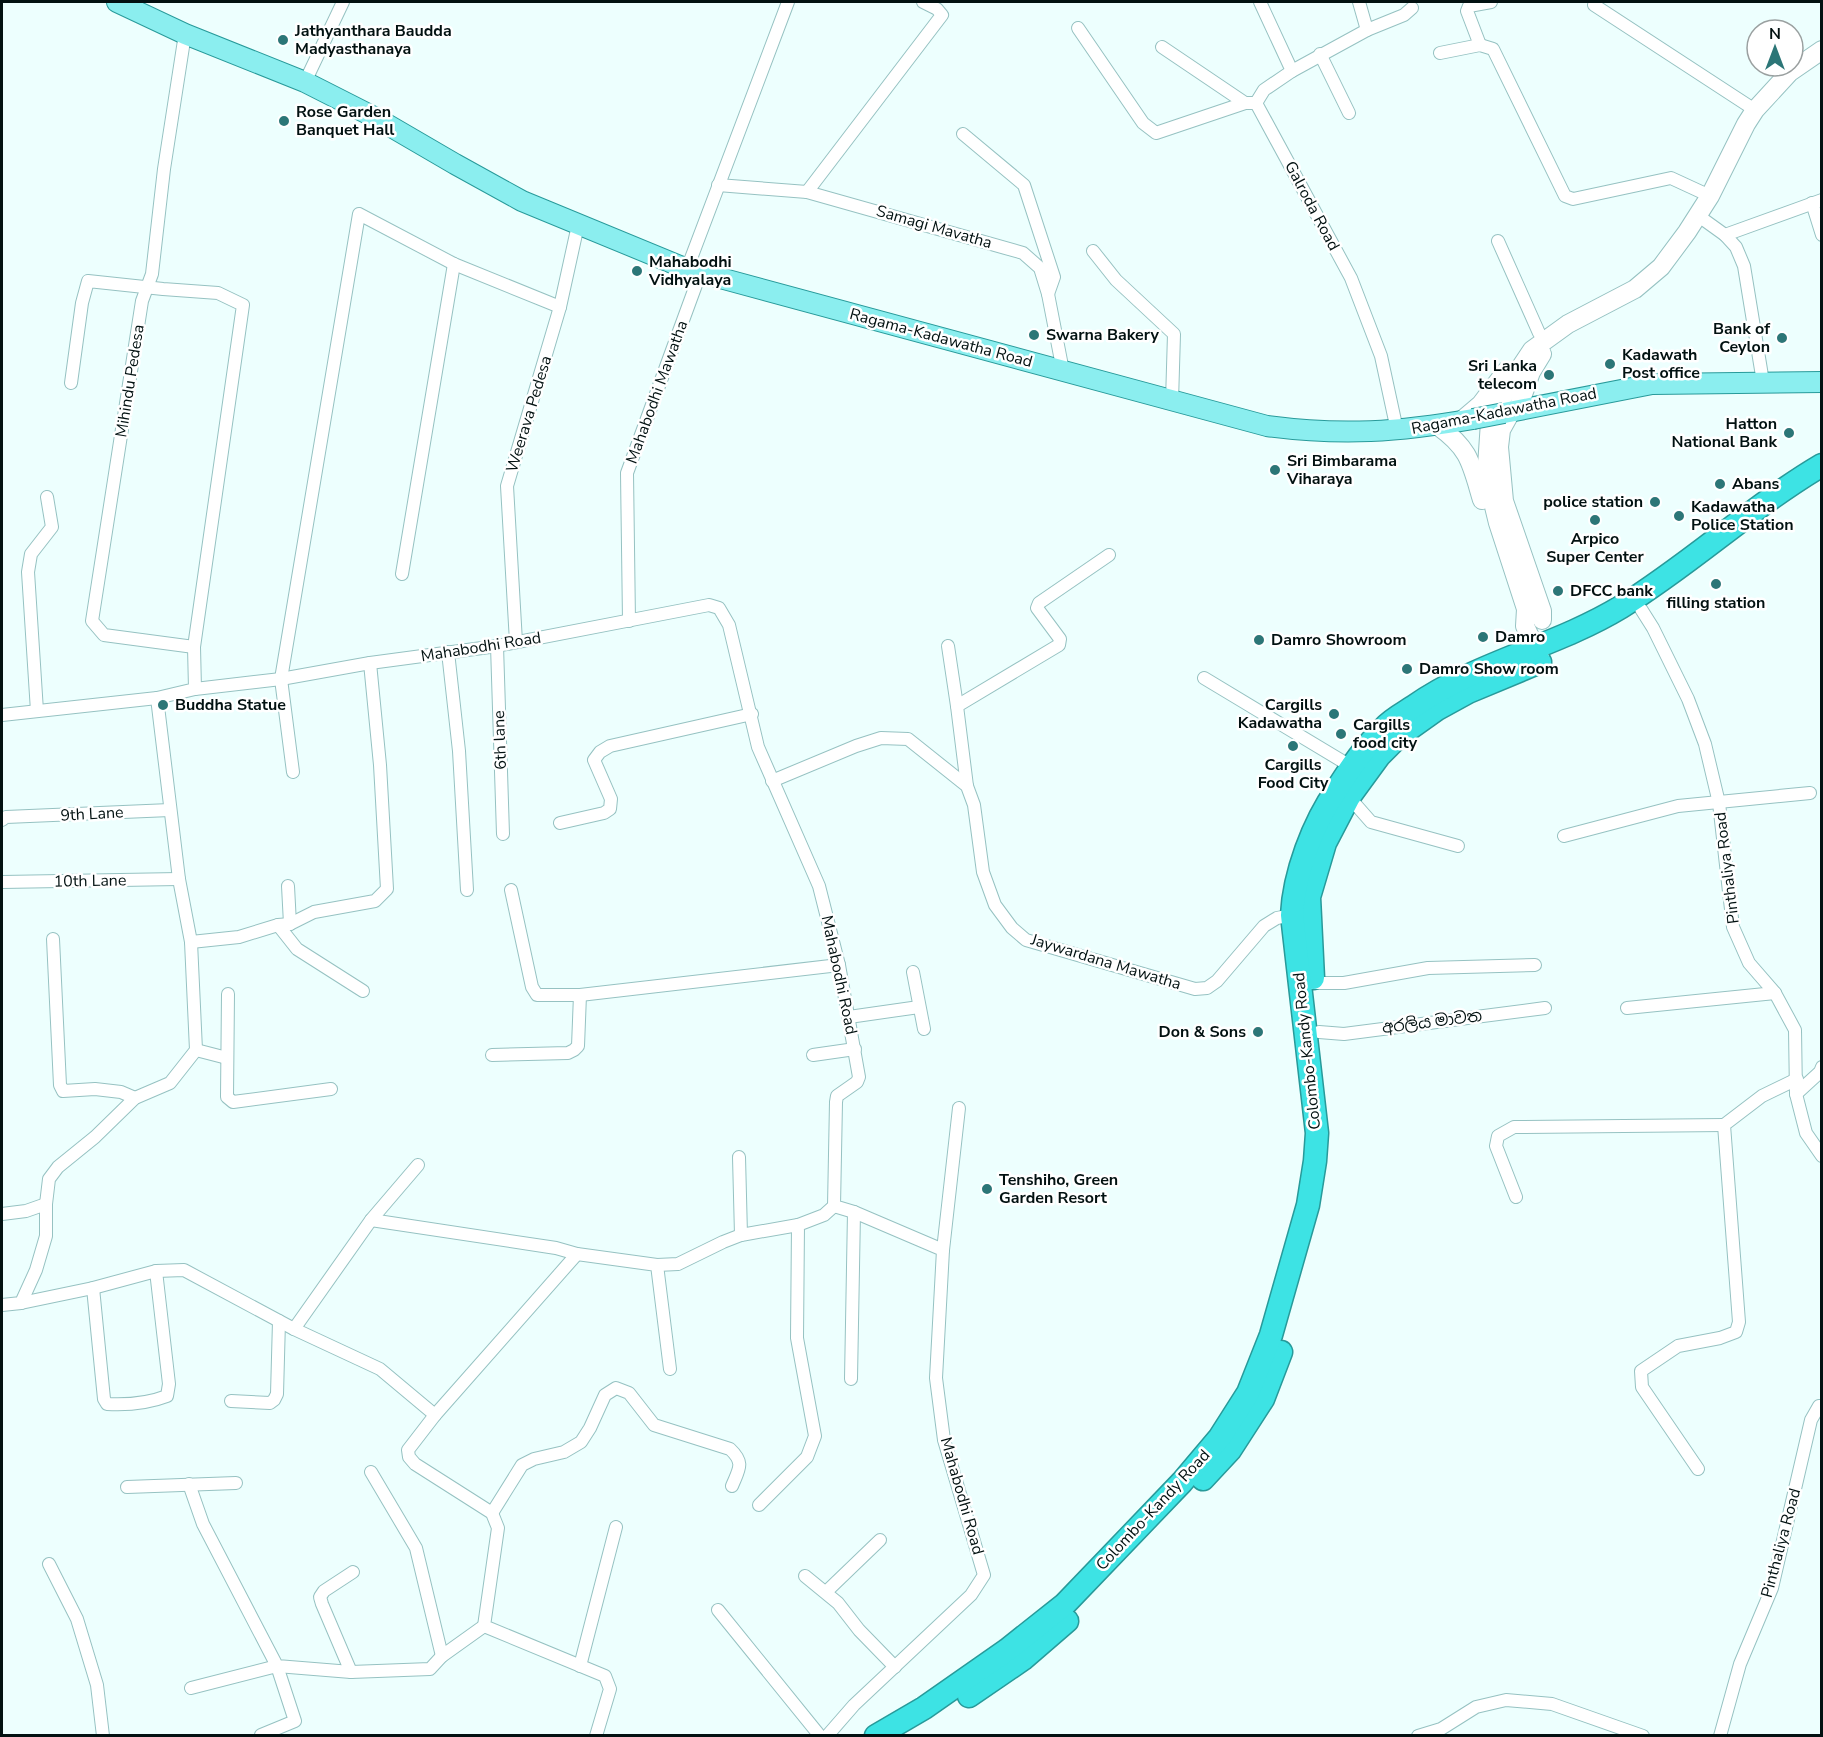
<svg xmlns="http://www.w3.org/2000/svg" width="1823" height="1737" viewBox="0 0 1823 1737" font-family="'Nunito Sans','Noto Sans Sinhala',sans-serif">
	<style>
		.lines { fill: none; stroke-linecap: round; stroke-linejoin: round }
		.street-casing { stroke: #96c2c2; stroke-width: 14 }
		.secondary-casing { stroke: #96c2c2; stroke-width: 20 }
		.primary-casing { stroke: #289a9a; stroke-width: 22 }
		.highway-casing { stroke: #289a9a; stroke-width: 25 }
		.street { stroke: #fff; stroke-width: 12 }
		.secondary { stroke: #fff; stroke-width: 18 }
		.primary { stroke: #8beeef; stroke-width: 20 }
		.highway { stroke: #3de3e4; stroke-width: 22 }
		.primary-bridge-casing { stroke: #289a9a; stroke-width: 22; stroke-linecap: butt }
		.primary-bridge { stroke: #8beeef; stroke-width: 20 }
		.poi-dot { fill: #2c7677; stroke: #fff; stroke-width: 2 }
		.labels { text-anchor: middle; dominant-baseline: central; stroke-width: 5; stroke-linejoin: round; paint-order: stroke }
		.poi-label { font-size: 16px; font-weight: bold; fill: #021111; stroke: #fff; text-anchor: start }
		.street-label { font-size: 16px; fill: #021111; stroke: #fff }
	</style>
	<rect width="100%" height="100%" fill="#edfffe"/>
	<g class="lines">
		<!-- street casing -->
		<g class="street-casing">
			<g id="street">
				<path d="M 1260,2 L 1292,71 L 1264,90 L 1256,103 L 1351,278 L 1381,356 L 1397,430"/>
				<path d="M 1359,2 L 1367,30"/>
				<path d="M 1594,5 L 1755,110"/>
				<path d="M 1078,28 L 1143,123 L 1156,133 L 1245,103 L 1256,103"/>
				<path d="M 185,34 L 164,169 L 152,274 L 142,301 L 92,621 L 104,635 L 194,647"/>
				<path d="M 1480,45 L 1467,11 L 1469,6 L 1491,2"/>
				<path d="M 1162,47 L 1245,103"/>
				<path d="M 1440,53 L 1480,45 L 1493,49 L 1565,196 L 1573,199 L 1671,178 L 1710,196"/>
				<path d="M 1320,54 L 1349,113"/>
				<path d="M 1292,71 L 1367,30 L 1404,15 L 1412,8"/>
				<path d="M 305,82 L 343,2"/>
				<path d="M 963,134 L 1024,185 L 1054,277 L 1048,294"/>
				<path d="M 718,185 L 807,192 L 1023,253 L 1040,268 L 1048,294 L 1063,371"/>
				<path d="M 807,192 L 942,15 L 937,9 L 923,2"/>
				<path d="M 1812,203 L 1822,235"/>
				<path d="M 1700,217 L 1725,235 L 1736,247 L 1744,266 L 1763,382"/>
				<path d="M 1725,235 L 1822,200"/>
				<path d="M 1498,241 L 1539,333"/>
				<path d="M 1093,251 L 1116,280 L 1174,334 L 1172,401"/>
				<path d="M 687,269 L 788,2"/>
				<path d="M 402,574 L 454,264"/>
				<path d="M 1641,609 L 1653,628 L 1688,699 L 1705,744 L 1719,803 L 1733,927 L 1749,963 L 1775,993 L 1795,1030 L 1796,1094 L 1806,1133 L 1822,1156"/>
				<path d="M 629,621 L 627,473 L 700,274"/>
				<path d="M 516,642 L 507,486 L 560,307 L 578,225"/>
				<path d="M 497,646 L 503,834"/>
				<path d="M 948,646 L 957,706"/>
				<path d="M 448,652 L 459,751 L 467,890"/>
				<path d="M 1204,678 L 1352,767"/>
				<path d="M 195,689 L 281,679 L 370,663 L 497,646 L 709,605 L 719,608 L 729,625 L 758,747 L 819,886 L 839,965 L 859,1077 L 857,1082 L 837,1096 L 836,1102 L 834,1206 L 854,1212 L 943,1250 L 936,1378 L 944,1440 L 984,1575 L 971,1595 L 854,1705 L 827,1736"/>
				<path d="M 37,711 L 28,572 L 31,554 L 52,527 L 47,497"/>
				<path d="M 2,715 L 157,698"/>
				<path d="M 293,772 L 281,679 L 359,214 L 454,264 L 560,307"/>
				<path d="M 772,781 L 856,746 L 881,738 L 908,739 L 967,786 L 974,805 L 983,872 L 995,905 L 1012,928 L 1026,940 L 1195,989 L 1207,988 L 1217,981 L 1264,926 L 1277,918 L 1292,915"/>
				<path d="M 967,786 L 957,706 L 1059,645 L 1060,639 L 1037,608 L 1039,603 L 1109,555"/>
				<path d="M 1349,797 L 1371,822 L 1458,846"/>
				<path d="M 2,820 L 6,817 L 170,810"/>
				<path d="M 560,823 L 604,813 L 610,809 L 611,799 L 594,760 L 600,752 L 610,746 L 752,714"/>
				<path d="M 1564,836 L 1678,806 L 1810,793"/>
				<path d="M 2,882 L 179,879"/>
				<path d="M 288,886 L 290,924"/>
				<path d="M 278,925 L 297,949 L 363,991"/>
				<path d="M 53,939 L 60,1085 L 63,1091 L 95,1089 L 121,1092 L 135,1098"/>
				<path d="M 191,942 L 239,937 L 278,925 L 290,924 L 314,912 L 375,901 L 387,889 L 380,765 L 370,663"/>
				<path d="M 913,972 L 924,1029"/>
				<path d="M 1313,983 L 1344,983 L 1428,968 L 1535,965"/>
				<path d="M 228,994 L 227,1097 L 233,1102 L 331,1089"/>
				<path d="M 580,995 L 839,965"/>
				<path d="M 1627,1008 L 1775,993"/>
				<path d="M 849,1017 L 919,1007"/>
				<path d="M 1319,1032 L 1344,1034 L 1545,1008"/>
				<path d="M 196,1050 L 227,1058"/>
				<path d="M 492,1055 L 568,1053 L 574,1050 L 578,1046 L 580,995 L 537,995 L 532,987 L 511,890"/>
				<path d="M 813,1055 L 855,1049"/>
				<path d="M 1796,1094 L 1820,1072 L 1822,1067"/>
				<path d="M 739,1157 L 741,1235"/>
				<path d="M 1516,1197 L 1496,1146 L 1498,1136 L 1514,1127 L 1724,1125"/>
				<path d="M 2,1214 L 26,1211 L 46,1204"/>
				<path d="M 371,1220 L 556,1248 L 577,1254 L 435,1415"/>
				<path d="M 943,1250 L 959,1108"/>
				<path d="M 577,1254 L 657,1265 L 670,1369"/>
				<path d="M 657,1265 L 678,1264 L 723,1242 L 741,1235 L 798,1225"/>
				<path d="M 93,1288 L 104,1399 L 107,1404 C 126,1405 149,1403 167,1396 L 169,1384 L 156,1271"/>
				<path d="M 21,1303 L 93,1288 L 156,1271 L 184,1270 L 294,1329 L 380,1369 L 435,1415 L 408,1450 L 409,1457 L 415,1464 L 492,1513 L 498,1528 L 484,1626 L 605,1676 L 610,1689 L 596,1736"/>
				<path d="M 2,1305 L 21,1303 L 36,1270 L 46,1236 L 46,1204 L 49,1179 L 58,1167 L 95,1137 L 135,1098 L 170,1083 L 196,1050 L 191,942 L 179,879 L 157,698 L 195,689 L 194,647 L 243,305 L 218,293 L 163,289 L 88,281 L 82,303 L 71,383"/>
				<path d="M 294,1329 L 371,1220 L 418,1165"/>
				<path d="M 851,1379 L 854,1212"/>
				<path d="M 231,1401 L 270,1403 L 274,1400 L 277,1394 L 279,1321"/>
				<path d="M 1698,1469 L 1642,1387 L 1641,1371 L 1678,1346 L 1720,1338 L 1736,1332 L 1739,1322 L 1724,1125 L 1762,1096 L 1797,1079"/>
				<path d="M 371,1472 L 416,1548 L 442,1656"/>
				<path d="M 189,1484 L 203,1524 L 277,1666 L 351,1672 L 430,1669 L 442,1656 L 484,1626"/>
				<path d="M 127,1487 L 236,1483"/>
				<path d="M 759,1505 L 807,1457 L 815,1436 L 797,1338 L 798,1225 L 824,1215 L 834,1206"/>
				<path d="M 492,1513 L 522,1465 L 534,1459 L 564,1452 L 581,1442 L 590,1428 L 605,1395 L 616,1388 L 629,1393 L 654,1425 L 730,1449 C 745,1463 739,1469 732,1486"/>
				<path d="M 49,1564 L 77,1619 L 97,1685 L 103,1736"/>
				<path d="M 805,1576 L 838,1603 L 859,1630 L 895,1667"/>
				<path d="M 826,1592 L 880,1540"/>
				<path d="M 718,1610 L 820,1736"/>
				<path d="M 580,1666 L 616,1527"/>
				<path d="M 351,1672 L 322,1604 L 320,1597 L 324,1591 L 353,1572"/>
				<path d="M 191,1688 L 277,1666 L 295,1721 L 261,1735"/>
				<path d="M 1418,1736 L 1441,1729 L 1476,1707 L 1506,1700 L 1552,1704 L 1643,1736"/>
				<path d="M 1720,1736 L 1740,1664 L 1772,1588 L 1811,1420 L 1819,1406 L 1822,1406"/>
			</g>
		</g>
		<!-- secondary casing -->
		<g class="secondary-casing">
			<g id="secondary">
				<path d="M 1517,411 L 1531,372 L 1542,354"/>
				<path d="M 1511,412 L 1501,430 L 1499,447 L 1504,501 L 1542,611 L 1542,620"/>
				<path d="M 1461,421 L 1481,404 L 1506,371"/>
				<path d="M 1438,426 C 1470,449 1471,463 1482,500"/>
				<path d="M 1540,658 L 1525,626 L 1526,609 L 1498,523 L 1489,486 L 1487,466 L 1490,422 L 1512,380 L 1532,350 L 1568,324 L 1635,289 L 1661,267 L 1687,232 L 1710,196 L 1746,124 L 1755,110 L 1790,72 L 1822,50"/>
			</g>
		</g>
		<!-- primary casing -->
		<g class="primary-casing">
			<g id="primary">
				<path d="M 117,2 L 185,34 L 305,82 L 376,118 L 455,164 L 522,201 L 687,269 L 1267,426 C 1342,436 1399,432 1473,419"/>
				<path d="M 1504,413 L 1652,384 L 1822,382"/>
			</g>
		</g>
		<!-- highway casing -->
		<g class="highway-casing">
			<g id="highway">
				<path d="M 1313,978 L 1309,897 L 1325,843 L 1349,797 L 1379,756 L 1399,736 L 1437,709 L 1468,692 L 1540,662"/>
				<path d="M 1203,1479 L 1230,1450 L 1263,1399 L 1281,1352"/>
				<path d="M 969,1696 L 1023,1659 L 1067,1621"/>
				<path d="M 876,1736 L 924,1708 L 1007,1650 L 1065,1604 L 1182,1482 L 1220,1437 L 1248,1393 L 1271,1335 L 1308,1205 L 1315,1161 L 1317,1133 L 1292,915 C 1294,874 1313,823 1337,789 C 1351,767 1365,746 1384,728 C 1392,719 1404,713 1413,707 C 1477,662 1555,647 1621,607 C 1691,564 1751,507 1822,465"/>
			</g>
		</g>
		<!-- street -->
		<use href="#street" class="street"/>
		<!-- secondary -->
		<use href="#secondary" class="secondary"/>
		<!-- primary -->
		<use href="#primary" class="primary"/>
		<!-- highway -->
		<use href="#highway" class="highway"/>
		<!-- primary-bridge casing -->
		<g class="primary-bridge-casing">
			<path id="primary-bridge" d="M 1473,419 L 1504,413"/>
		</g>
		<!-- primary-bridge -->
		<use href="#primary-bridge" class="primary-bridge"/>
	</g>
	<!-- markers -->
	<g class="poi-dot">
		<circle cx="283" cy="40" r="6"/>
		<circle cx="284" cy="121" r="6"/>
		<circle cx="637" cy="271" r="6"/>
		<circle cx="1034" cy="335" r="6"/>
		<circle cx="1782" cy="338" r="6"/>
		<circle cx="1610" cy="364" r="6"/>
		<circle cx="1549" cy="375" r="6"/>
		<circle cx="1789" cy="433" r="6"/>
		<circle cx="1275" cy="470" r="6"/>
		<circle cx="1720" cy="484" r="6"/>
		<circle cx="1655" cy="502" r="6"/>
		<circle cx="1679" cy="516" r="6"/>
		<circle cx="1595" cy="520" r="6"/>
		<circle cx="1716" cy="584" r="6"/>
		<circle cx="1558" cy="591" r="6"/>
		<circle cx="1483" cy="637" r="6"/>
		<circle cx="1259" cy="640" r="6"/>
		<circle cx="1407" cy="669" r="6"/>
		<circle cx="163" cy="705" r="6"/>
		<circle cx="1334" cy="714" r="6"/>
		<circle cx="1341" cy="734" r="6"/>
		<circle cx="1293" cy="746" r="6"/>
		<circle cx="1258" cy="1032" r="6"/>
		<circle cx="987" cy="1189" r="6"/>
	</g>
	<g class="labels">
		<!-- poi labels -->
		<g class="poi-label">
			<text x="295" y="31">Jathyanthara Baudda<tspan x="295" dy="18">Madyasthanaya</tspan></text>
			<text x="296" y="112">Rose Garden<tspan x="296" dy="18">Banquet Hall</tspan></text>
			<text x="649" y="262">Mahabodhi<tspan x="649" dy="18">Vidhyalaya</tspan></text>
			<text x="1770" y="329" text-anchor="end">Bank of<tspan x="1770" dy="18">Ceylon</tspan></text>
			<text x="1046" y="335">Swarna Bakery</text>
			<text x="1622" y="355">Kadawath<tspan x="1622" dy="18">Post office</tspan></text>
			<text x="1537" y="366" text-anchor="end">Sri Lanka<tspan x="1537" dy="18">telecom</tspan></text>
			<text x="1777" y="424" text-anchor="end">Hatton<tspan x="1777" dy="18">National Bank</tspan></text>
			<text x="1287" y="461">Sri Bimbarama<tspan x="1287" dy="18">Viharaya</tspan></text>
			<text x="1732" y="484">Abans</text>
			<text x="1643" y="502" text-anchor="end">police station</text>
			<text x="1691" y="507">Kadawatha<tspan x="1691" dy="18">Police Station</tspan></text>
			<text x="1595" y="539" text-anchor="middle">Arpico<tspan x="1595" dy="18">Super Center</tspan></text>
			<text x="1570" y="591">DFCC bank</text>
			<text x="1716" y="603" text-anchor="middle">filling station</text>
			<text x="1495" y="637">Damro</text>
			<text x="1271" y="640">Damro Showroom</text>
			<text x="1419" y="669">Damro Show room</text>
			<text x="175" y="705">Buddha Statue</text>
			<text x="1322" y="705" text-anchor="end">Cargills<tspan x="1322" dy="18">Kadawatha</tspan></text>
			<text x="1353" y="725">Cargills<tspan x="1353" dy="18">food city</tspan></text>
			<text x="1293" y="765" text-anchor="middle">Cargills<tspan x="1293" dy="18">Food City</tspan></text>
			<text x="1246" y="1032" text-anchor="end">Don &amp; Sons</text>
			<text x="999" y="1180">Tenshiho, Green<tspan x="999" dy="18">Garden Resort</tspan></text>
		</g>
		<!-- street labels -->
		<g class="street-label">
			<text transform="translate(1312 206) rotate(62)">Galroda Road</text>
			<text transform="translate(934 227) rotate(16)">Samagi Mavatha</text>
			<text transform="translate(941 338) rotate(15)">Ragama-Kadawatha Road</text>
			<text transform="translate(130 381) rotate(-81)">Mihindu Pedesa</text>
			<text transform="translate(657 392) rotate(-70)">Mahabodhi Mawatha</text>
			<text transform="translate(1504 411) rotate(-11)">Ragama-Kadawatha Road</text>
			<text transform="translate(529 414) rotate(-73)">Weerava Pedesa</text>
			<text transform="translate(481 647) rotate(-9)">Mahabodhi Road</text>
			<text transform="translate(500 740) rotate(-92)">6th lane</text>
			<text transform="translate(92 814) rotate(-3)">9th Lane</text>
			<text transform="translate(1727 868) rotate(-97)">Pinthaliya Road</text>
			<text transform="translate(90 881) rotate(-1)">10th Lane</text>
			<text transform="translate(1106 962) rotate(17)">Jaywardana Mawatha</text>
			<text transform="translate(839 975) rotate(78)">Mahabodhi Road</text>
			<text transform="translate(1432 1022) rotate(-7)">අරලිය මාවත</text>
			<text transform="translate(1307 1051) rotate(-96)">Colombo-Kandy Road</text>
			<text transform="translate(962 1496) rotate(74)">Mahabodhi Road</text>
			<text transform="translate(1153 1510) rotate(-47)">Colombo-Kandy Road</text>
			<text transform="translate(1781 1543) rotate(-75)">Pinthaliya Road</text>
		</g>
	</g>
	<!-- border -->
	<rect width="1823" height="1737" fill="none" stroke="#021111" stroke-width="6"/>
	<!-- north arrow -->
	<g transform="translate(1775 48)"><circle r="28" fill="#ffffff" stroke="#9aa0a0" stroke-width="1.5"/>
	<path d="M0-4.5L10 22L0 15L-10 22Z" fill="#2c7677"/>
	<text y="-9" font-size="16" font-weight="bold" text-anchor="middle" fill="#021111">N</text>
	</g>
</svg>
